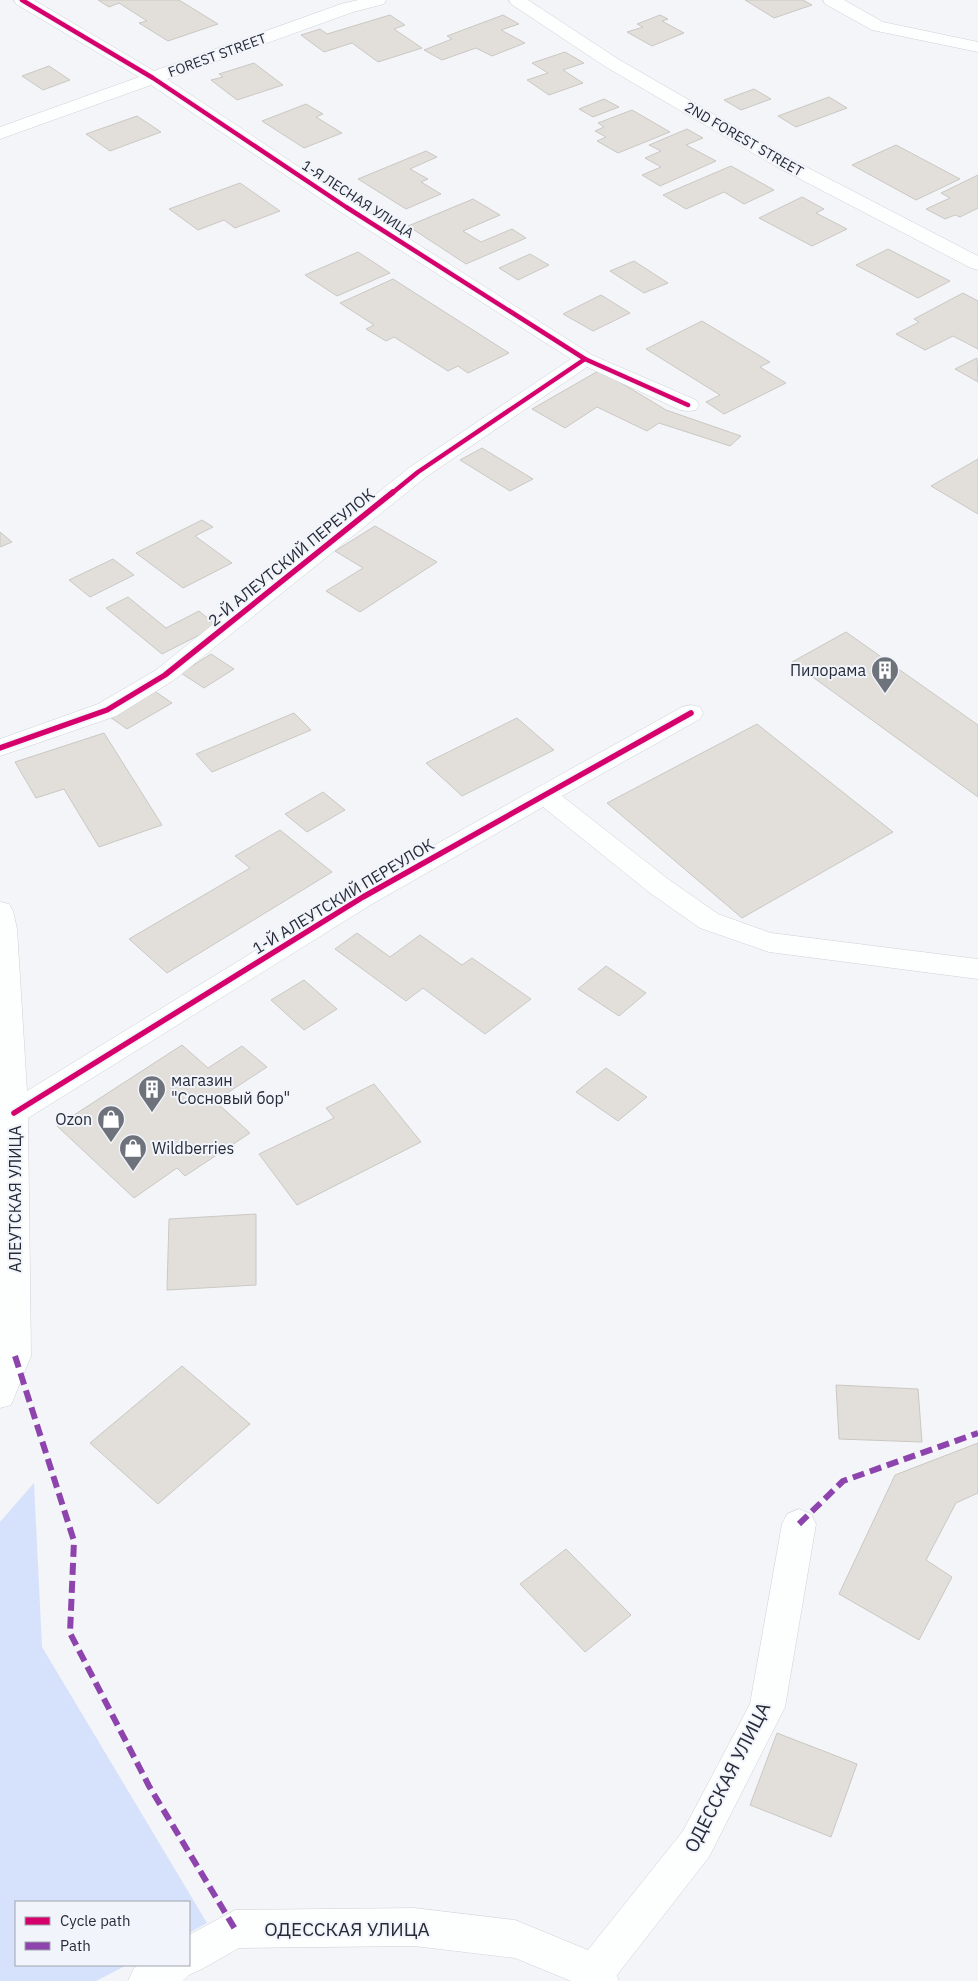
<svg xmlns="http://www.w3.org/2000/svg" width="978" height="1981" viewBox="0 0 978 1981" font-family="'IBM Plex Sans',sans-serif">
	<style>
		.green { fill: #d6e2fb }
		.building { fill: #e2dfdb; stroke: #cbc8c4 }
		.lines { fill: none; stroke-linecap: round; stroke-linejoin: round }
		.minor-casing { stroke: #cdd1d8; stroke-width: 1 }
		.minor { fill: #fdfefe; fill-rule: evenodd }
		.quiet { stroke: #8e44ad; stroke-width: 6; stroke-dasharray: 12 6; stroke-linecap: butt }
		.cycleway-far1-casing { stroke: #f1f4fa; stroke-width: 7 }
		.cycleway-casing { stroke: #f1f4fa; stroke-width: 9 }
		.cycleway-far1 { stroke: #d6006c; stroke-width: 4.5 }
		.cycleway { stroke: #d6006c; stroke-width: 5.5 }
		.labels { text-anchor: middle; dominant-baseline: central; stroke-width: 4; stroke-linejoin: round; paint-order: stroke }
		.far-street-label { font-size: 14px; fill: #262b37; stroke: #f1f4fa }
		.street-label { font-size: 16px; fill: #262b37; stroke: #f1f4fa }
		.poi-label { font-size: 16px; fill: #262b37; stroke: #f1f4fa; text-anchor: end }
		.near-street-label { font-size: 19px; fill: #262b37; stroke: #f1f4fa }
	</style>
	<rect width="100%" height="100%" fill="#f3f5f8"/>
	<!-- green -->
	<path class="green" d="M 34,1483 L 42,1647 L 207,1923 L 189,1933 L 189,1902 L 16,1902 L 16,1965 L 127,1965 L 96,1981 L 0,1981 L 0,1522 Z"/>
	<!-- building -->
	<g class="building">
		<path d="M 98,0 L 179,0 L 218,24 L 168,41 L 139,23 L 147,21 L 119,3 L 109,7 Z"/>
		<path d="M 745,0 L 803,0 L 812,5 L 774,18 Z"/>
		<path d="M 390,15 L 405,25 L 394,29 L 422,48 L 378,62 L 352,43 L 324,52 L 301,35 L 320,29 L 327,34 Z"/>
		<path d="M 503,15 L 519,24 L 501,30 L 525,43 L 492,56 L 476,48 L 442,60 L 424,50 L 452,39 L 447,36 Z"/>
		<path d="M 660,15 L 668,19 L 662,21 L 684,33 L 652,46 L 627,32 L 643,27 L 637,24 Z"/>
		<path d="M 565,52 L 584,63 L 563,70 L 583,83 L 549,95 L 527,80 L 548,73 L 532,63 Z"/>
		<path d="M 254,63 L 283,85 L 237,100 L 211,80 L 223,77 L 219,74 Z"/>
		<path d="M 49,66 L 70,80 L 43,90 L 22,76 Z"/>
		<path d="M 754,89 L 771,99 L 741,110 L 724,100 Z"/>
		<path d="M 829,97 L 847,108 L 796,127 L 778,116 Z"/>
		<path d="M 604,99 L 619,107 L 593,117 L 579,109 Z"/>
		<path d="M 306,104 L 323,114 L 316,117 L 342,133 L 304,148 L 262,121 Z"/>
		<path d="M 632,110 L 670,132 L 618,153 L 597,141 L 606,137 L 595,131 L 604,127 L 598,123 Z"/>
		<path d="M 137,116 L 161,132 L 110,151 L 86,134 Z"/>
		<path d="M 687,129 L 703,138 L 686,145 L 716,161 L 660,186 L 642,175 L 661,167 L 645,158 L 661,151 L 649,145 Z"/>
		<path d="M 896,145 L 960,179 L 916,200 L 852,165 Z"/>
		<path d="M 426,151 L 437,157 L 410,169 L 428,179 L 421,182 L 441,194 L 406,209 L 358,179 Z"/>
		<path d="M 731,166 L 774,190 L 744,204 L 724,192 L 686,209 L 663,195 Z"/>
		<path d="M 978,175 L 978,208 L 960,217 L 955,215 L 945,219 L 926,209 L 950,198 L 941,193 Z"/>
		<path d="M 240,183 L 280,211 L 235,228 L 224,220 L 198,230 L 169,209 Z"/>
		<path d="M 802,197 L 824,209 L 816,213 L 847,229 L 812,246 L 759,218 Z"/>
		<path d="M 473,199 L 500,215 L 463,231 L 481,242 L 512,229 L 526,238 L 466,264 L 408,226 Z"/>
		<path d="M 888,249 L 950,281 L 918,298 L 856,265 Z"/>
		<path d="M 358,252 L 390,273 L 337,296 L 305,275 Z"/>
		<path d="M 530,254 L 549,265 L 518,280 L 499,268 Z"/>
		<path d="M 634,261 L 668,283 L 644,293 L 610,271 Z"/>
		<path d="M 393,279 L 509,353 L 468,373 L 458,366 L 448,371 L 394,337 L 386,341 L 366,329 L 374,325 L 340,303 Z"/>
		<path d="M 963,293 L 978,301 L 978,349 L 953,336 L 925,350 L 896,334 L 919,322 L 914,319 Z"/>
		<path d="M 601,295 L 630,313 L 593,331 L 563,314 Z"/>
		<path d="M 702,321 L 770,362 L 760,367 L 786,383 L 724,414 L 706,402 L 720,395 L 646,349 Z"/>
		<path d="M 977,358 L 978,382 L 955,369 Z"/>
		<path d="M 600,370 L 666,410 L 741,436 L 730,446 L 659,423 L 647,431 L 597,407 L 565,428 L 532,409 Z"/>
		<path d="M 482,448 L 533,479 L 510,491 L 460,460 Z"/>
		<path d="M 978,459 L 978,514 L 931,486 Z"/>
		<path d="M 202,520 L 213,527 L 195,536 L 232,563 L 183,588 L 136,553 Z"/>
		<path d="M 375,526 L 437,562 L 360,612 L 326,591 L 363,568 L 335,551 Z"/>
		<path d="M 0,532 L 12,542 L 0,547 Z"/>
		<path d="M 113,559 L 134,575 L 90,597 L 69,580 Z"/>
		<path d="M 128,597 L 166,628 L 199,611 L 217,626 L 162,654 L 106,608 Z"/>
		<path d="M 846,632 L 978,725 L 978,797 L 792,662 Z"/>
		<path d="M 211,654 L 234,669 L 204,688 L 181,673 Z"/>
		<path d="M 153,690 L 172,703 L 127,729 L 110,717 Z"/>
		<path d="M 294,713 L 311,730 L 212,772 L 196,754 Z"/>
		<path d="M 517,718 L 554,750 L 462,796 L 426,763 Z"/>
		<path d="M 757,724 L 893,832 L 742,918 L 607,803 Z"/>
		<path d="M 104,733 L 162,825 L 99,847 L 64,789 L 36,798 L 15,762 Z"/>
		<path d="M 323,792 L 345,810 L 307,832 L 285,814 Z"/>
		<path d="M 280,830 L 332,872 L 167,973 L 129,939 L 250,868 L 235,856 Z"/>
		<path d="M 357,933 L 390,957 L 420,935 L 462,965 L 472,958 L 531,999 L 485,1034 L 423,988 L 406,1001 L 335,949 Z"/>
		<path d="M 606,966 L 646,993 L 619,1016 L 578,989 Z"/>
		<path d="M 304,980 L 337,1009 L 304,1030 L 271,1000 Z"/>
		<path d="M 182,1045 L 208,1068 L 242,1046 L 267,1067 L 215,1101 L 250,1133 L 185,1176 L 177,1168 L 134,1198 L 57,1126 Z"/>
		<path d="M 606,1068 L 647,1097 L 618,1121 L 576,1092 Z"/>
		<path d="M 374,1084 L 421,1142 L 297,1205 L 259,1154 L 334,1118 L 326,1108 Z"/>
		<path d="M 256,1214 L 256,1285 L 167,1290 L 169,1219 Z"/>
		<path d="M 182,1366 L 250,1424 L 158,1504 L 90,1443 Z"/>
		<path d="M 836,1385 L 918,1389 L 922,1442 L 839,1439 Z"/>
		<path d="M 978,1443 L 978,1493 L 956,1503 L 926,1560 L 952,1577 L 919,1640 L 839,1594 L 895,1475 Z"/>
		<path d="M 566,1549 L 631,1615 L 585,1652 L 520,1584 Z"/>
		<path d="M 777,1733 L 857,1764 L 831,1837 L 750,1805 Z"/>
	</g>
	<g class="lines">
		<!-- minor casing -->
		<g class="minor-casing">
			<g id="minor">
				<path d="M 14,0 L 34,0 L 154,71 L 341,4 L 358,0 L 386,0 L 384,4 L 353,12 L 167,79 L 353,203 L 592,355 L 696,400 L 699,405 L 696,410 L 688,411 L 680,410 L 587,367 L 426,477 L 174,680 L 116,716 L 0,756 L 0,739 L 98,704 L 156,670 L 410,467 L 571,359 L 339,211 L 151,85 L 0,139 L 0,127 L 139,77 L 16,4 Z"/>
				<path d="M 509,0 L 528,0 L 618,59 L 791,159 L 978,256 L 978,270 L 971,268 L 777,167 L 606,67 L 511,4 Z"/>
				<path d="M 823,0 L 844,0 L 883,22 L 978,42 L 978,52 L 872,30 L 825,4 Z"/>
				<path d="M 691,705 L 700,707 L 703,713 L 700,719 L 562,796 L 668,879 L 718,914 L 771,933 L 978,959 L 978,979 L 769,952 L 700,928 L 650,893 L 543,807 L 372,904 L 28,1118 L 31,1356 L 11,1405 L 0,1408 L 0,902 L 9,904 L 13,911 L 17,929 L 27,1091 L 354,890 L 682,707 Z"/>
				<path d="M 799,1509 L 811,1514 L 816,1524 L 785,1707 L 709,1857 L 617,1975 L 619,1981 L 571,1981 L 515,1958 L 414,1946 L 239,1948 L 202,1969 L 189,1975 L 183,1981 L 128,1981 L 134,1968 L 138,1965 L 189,1965 L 189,1935 L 235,1910 L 414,1908 L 515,1920 L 588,1950 L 683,1831 L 750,1704 L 782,1524 L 787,1514 Z"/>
			</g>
		</g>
		<!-- minor -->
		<use href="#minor" class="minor"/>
		<!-- quiet -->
		<g class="quiet">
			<path d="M 15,1356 L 74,1541 L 70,1633 L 149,1786 L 235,1929"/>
			<path d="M 799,1524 L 843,1481 L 978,1433"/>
		</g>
		<!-- cycleway-far1 casing -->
		<g class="cycleway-far1-casing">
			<g id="cycleway-far1">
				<path d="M 22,0 L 153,78 L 346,207 L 585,359 L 688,405"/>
				<path d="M 391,494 L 418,472 L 585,359"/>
			</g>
		</g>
		<!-- cycleway casing -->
		<g class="cycleway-casing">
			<g id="cycleway">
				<path d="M 0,748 L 107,710 L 165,675 L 393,492"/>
				<path d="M 14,1113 L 363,897 L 691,713"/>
			</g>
		</g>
		<!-- cycleway-far1 -->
		<use href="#cycleway-far1" class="cycleway-far1"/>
		<!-- cycleway -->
		<use href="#cycleway" class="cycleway"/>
	</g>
	<!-- icons -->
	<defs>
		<g id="building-pin" transform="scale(1.4375)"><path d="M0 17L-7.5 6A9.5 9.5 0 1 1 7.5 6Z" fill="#6e727b" stroke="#f1f4fa"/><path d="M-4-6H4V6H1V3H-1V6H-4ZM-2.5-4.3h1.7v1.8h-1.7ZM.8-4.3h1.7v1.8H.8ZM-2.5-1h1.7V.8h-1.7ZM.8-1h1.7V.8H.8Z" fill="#fff"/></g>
		<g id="shop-pin" transform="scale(1.4375)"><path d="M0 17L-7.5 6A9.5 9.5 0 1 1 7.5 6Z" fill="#6e727b" stroke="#f1f4fa"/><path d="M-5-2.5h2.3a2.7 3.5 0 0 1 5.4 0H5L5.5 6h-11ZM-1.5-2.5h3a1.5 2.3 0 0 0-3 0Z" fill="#fff"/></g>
	</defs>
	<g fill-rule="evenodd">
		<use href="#building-pin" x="885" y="670"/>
		<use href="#building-pin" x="152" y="1089"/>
		<use href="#shop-pin" x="111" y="1119"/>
		<use href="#shop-pin" x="133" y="1148"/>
	</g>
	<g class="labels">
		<!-- far-street labels -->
		<g class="far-street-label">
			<text transform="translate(217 55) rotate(-20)">FOREST STREET</text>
			<text transform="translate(744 139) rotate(30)">2ND FOREST STREET</text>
			<text transform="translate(358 199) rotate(33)">1-Я ЛЕСНАЯ УЛИЦА</text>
		</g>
		<!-- street labels -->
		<g class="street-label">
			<text transform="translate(291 557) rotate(-39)">2-Й АЛЕУТСКИЙ ПЕРЕУЛОК</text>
			<text transform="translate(343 896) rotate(-31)">1-Й АЛЕУТСКИЙ ПЕРЕУЛОК</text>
			<text transform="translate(15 1199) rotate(-90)">АЛЕУТСКАЯ УЛИЦА</text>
		</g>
		<!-- poi labels -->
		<g class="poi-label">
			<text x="866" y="670">Пилорама</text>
			<text x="171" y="1080" text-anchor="start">магазин<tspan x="171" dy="18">"Сосновый бор"</tspan></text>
			<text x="92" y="1119">Ozon</text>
			<text x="152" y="1148" text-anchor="start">Wildberries</text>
		</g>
		<!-- near-street labels -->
		<g class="near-street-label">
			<text transform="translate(727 1777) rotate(-63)">ОДЕССКАЯ УЛИЦА</text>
			<text x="347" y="1929">ОДЕССКАЯ УЛИЦА</text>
		</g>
	</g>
	<!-- legend -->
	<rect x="15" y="1901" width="175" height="65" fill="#f1f4fa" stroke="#a0a4ac"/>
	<rect x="25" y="1917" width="25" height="8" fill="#d6006c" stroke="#a0a4ac"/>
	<text x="60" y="1926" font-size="15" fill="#262b37">Cycle path</text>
	<rect x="25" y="1942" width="25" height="8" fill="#8e44ad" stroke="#a0a4ac"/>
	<text x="60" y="1951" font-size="15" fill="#262b37">Path</text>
</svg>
